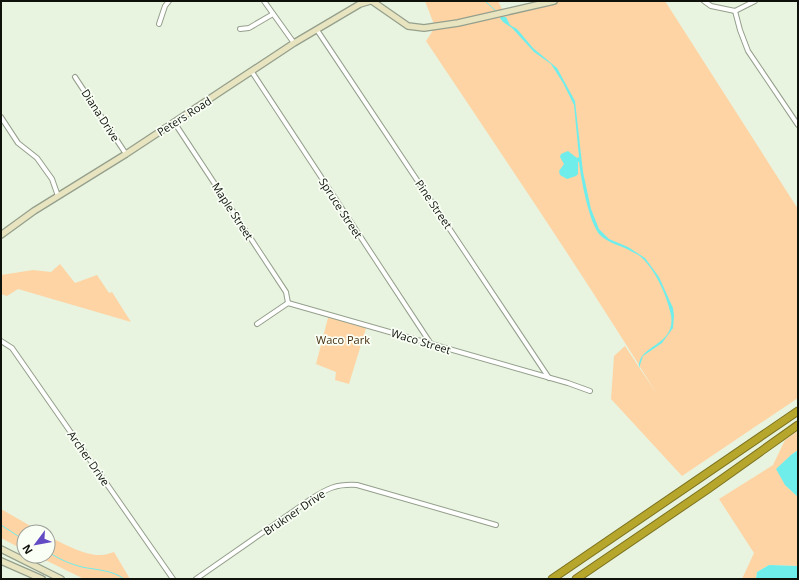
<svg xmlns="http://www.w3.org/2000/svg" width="799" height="580" viewBox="0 0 799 580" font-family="'Open Sans',sans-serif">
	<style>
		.green { fill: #fed4a5 }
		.water { fill: #6fedeb }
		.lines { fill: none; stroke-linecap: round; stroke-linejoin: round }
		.stream { stroke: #6fedeb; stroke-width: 1 }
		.street-casing { stroke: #949f8c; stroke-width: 6 }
		.secondary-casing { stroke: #949f8c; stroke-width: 8 }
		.highway-casing { stroke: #7c7220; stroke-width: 9 }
		.street { stroke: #fff; stroke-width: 4 }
		.secondary { stroke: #e9e4c0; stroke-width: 5.5 }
		.highway { stroke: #b7a62c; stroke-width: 7 }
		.labels { text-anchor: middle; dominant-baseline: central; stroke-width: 3.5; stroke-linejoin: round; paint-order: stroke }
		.street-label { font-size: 11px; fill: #0e120b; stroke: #fafff6 }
		.park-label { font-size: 11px; fill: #462e0f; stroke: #fafff6 }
	</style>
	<rect width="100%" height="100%" fill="#e8f4df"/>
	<!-- green -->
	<g class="green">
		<path d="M 425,1 L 498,1 L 504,13 L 554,1 L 665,1 L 798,209 L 798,398 L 682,476 L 611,399 L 614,356 L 625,346 L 657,394 C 583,274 504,158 426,41 L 435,27 Z"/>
		<path d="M 60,264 L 75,283 L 97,275 L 109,293 L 112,292 L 131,322 L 18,289 L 7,296 L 1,294 L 1,275 L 33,270 L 51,272 Z"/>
		<path d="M 329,314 L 367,325 L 349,384 L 335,380 L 336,372 L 316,364 Z"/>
		<path d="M 798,431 L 798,450 L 791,455 L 785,485 L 798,497 L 798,566 L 769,565 L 757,572 L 756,579 L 742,579 L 754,553 L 719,499 L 773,465 L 785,440 Z"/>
		<path d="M 1,509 L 41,532 L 24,532 L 24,550 L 1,538 Z"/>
		<path d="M 48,536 C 62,543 85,556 101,555 C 105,555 110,553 114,552 L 130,579 L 84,579 L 37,556 L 48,556 Z"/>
	</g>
	<!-- water -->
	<g class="water">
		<path d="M 501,17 L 506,17 L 510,25 L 517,29 L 533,48 L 557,68 L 575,101 L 583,172 L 591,209 L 599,229 L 609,239 L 628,247 L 645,258 L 659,277 L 673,308 L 674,316 L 673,328 L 662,343 L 643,356 L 639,368 C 637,344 676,347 671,315 C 667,296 656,271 642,258 C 638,254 632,252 627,249 C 618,245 607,242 600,235 C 589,223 581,179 579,162 L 578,162 L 578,174 L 576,176 L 567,179 L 560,175 L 559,171 L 564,164 L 560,157 L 561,154 L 568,151 L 577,158 L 579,157 L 574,105 L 563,83 L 551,64 L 534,52 L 512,28 L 503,22 L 500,18 Z"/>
		<path d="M 798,450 L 798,497 L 785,485 L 776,469 L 791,455 Z"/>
		<path d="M 769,565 L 798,566 L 798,579 L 756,579 L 757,572 Z"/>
	</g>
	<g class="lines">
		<!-- stream -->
		<g class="stream">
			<path d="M 485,1 L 497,12"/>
			<path d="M 1,525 L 24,540"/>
			<path d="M 48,552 C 59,559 70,564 82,567 C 96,570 113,570 124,579"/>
		</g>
		<!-- street casing -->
		<g class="street-casing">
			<g id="street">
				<path d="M 264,1 L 294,43"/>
				<path d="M 704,1 L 711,6 L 735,11 L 755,1"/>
				<path d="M 735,11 L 740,30 L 748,51 L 798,125"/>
				<path d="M 159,24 L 165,6 L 169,1"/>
				<path d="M 240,29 L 249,28 L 273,14"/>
				<path d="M 317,30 L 549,378"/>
				<path d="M 252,72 L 431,344"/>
				<path d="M 75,77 L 126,154"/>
				<path d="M 1,117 L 18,143 L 37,158 L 52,179 L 58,196"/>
				<path d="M 174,122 L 286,292 L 288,303"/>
				<path d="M 257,324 L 288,303 L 568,383 L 590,391"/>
				<path d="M 1,341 L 12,348 L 173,579"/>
				<path d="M 196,579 L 311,499 C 328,488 336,484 357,485 L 496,525"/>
			</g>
		</g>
		<!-- secondary casing -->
		<g class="secondary-casing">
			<g id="secondary">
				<path d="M 372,1 L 408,26 L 424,28 L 458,23 L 554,1"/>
				<path d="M 1,235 L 34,211 L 126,154 L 294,43 L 360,4 L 370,1"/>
				<path d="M 1,549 L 61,579"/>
				<path d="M 1,561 L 42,579"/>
			</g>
		</g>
		<!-- highway casing -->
		<g class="highway-casing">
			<g id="highway">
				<path d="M 552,579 L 798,411"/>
				<path d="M 576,579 L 708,489 L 798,425"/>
			</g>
		</g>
		<!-- street -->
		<use href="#street" class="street"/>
		<!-- secondary -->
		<use href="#secondary" class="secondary"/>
		<!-- highway -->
		<use href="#highway" class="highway"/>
	</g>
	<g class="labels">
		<!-- street labels -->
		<g class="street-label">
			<text transform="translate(101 115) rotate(57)">Diana Drive</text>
			<text transform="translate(184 116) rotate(-33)">Peters Road</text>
			<text transform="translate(434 204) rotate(56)">Pine Street</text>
			<text transform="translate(341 208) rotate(57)">Spruce Street</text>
			<text transform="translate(233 211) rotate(57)">Maple Street</text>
			<text transform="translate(421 341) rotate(17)">Waco Street</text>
			<text transform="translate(89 458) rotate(55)">Archer Drive</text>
			<text transform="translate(294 512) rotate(-34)">Brukner Drive</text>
		</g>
		<!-- park labels -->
		<g class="park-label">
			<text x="343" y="339">Waco Park</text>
		</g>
	</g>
	<!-- border -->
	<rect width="799" height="580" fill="none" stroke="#0e120b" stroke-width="4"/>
	<!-- north arrow -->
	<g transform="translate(36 544) rotate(238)"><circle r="19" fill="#fafff6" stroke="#9ca098"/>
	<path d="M0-3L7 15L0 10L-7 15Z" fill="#634bc4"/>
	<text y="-6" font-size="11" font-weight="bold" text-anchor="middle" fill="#0e120b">N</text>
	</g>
</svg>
